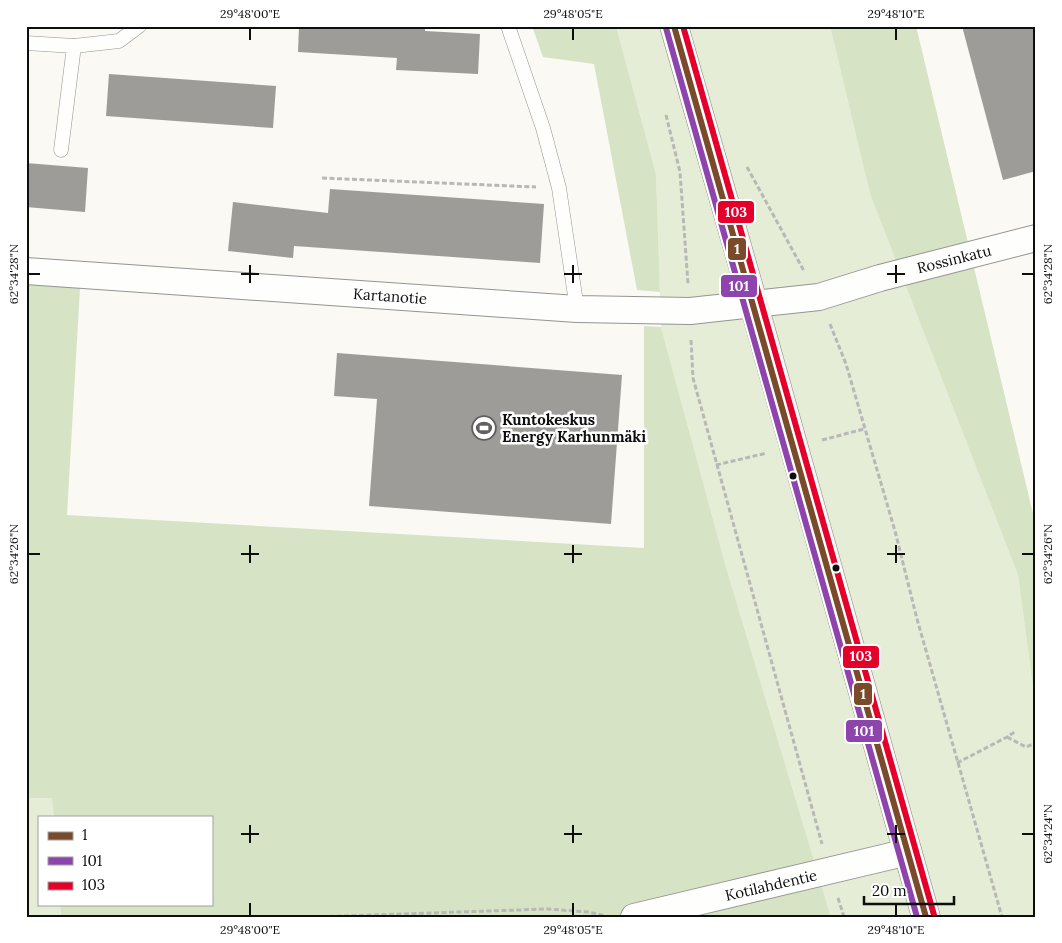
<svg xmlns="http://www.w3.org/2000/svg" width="1062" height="943" viewBox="0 0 1062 943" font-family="Lora,serif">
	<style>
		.green { fill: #e5edd6 }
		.forest { fill: #d6e4c5 }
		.building { fill: #9e9c99 }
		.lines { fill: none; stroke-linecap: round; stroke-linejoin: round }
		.service-casing { stroke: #949492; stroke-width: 15 }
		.minor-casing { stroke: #949492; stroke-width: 28 }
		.secondary-casing { stroke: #8b8a88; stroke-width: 29 }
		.path { stroke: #b8b8b7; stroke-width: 3; stroke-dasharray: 5 2.5; stroke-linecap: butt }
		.service { stroke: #fefefd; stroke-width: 14 }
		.minor { stroke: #fefefd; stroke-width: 26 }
		.secondary { stroke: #f4f3eb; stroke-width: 28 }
		.bus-1-casing { stroke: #fff; stroke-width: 10 }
		.bus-2-casing { stroke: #fff; stroke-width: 10 }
		.bus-3-casing { stroke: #fff; stroke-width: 10 }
		.bus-1 { stroke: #7a4b2a; stroke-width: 6 }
		.bus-2 { stroke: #8e44ad; stroke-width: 6 }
		.bus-3 { stroke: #e4002b; stroke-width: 6 }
		.ticks { fill: none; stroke: #0e0e0e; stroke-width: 2 }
		.bus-dot { fill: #0e0e0e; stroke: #fff; stroke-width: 2 }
		.labels { text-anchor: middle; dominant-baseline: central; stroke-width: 5; stroke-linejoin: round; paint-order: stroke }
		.street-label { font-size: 15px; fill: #0e0e0e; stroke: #fff }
		.poi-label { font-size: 15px; font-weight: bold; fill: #0e0e0e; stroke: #fff; text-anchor: start }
		.line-badge { stroke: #fff; stroke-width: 2 }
		.badge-label { font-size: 14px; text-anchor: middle; font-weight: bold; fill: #fff }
		.neatline { fill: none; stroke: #0e0e0e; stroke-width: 2 }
		.ticks-label { font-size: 12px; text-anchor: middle; fill: #0e0e0e }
	</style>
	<rect width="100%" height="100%" fill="#faf9f4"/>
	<!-- green -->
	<g class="green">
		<path d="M 616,26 L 830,26 L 870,194 L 1018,575 L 1036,710 L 1036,917 L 831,917 L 726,567 L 661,327 L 656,174 Z"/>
		<path d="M 26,798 L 53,798 L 54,817 L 39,817 L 39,904 L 60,904 L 61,917 L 26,917 Z"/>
	</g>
	<!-- forest -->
	<g class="forest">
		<path d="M 532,26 L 616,26 L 656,174 L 660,292 L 637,290 L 594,64 L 543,57 Z"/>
		<path d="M 830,26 L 916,26 L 1036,526 L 1036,710 L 1018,575 L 870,194 Z"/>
		<path d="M 26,284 L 80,288 L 67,515 L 644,548 L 644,326 L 661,327 L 726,567 L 831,917 L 61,917 L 60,904 L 211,904 L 211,817 L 54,817 L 52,798 L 26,798 Z"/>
	</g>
	<!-- building -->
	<g class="building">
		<path d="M 299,26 L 425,26 L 425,31 L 480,34 L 478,74 L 396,70 L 397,58 L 298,52 Z"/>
		<path d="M 962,26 L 1036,26 L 1036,171 L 1003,180 Z"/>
		<path d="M 109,74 L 276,86 L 273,128 L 106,116 Z"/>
		<path d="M 26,163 L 88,168 L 85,212 L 26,207 Z"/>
		<path d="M 330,189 L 544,204 L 540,263 L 294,246 L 293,258 L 228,251 L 233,202 L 328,213 Z"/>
		<path d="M 337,353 L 622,375 L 611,524 L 369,506 L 377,399 L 334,396 Z"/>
	</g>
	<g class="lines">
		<!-- service casing -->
		<g class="service-casing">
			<g id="service">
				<path d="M 508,26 L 543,128 L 559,188 L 577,309"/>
				<path d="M 26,43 L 74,46 L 61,150"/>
				<path d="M 74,46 L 119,41 L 139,26"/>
			</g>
		</g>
		<!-- minor casing -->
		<g class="minor-casing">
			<g id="minor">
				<path d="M 26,271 L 577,309 L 690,311 L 819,297 L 880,278 L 1036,238"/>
				<path d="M 634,917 L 908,852"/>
			</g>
		</g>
		<!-- secondary casing -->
		<g class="secondary-casing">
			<path id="secondary" d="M 674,26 L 754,305 L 926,917"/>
		</g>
		<!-- path -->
		<g class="path">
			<path d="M 666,115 L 680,172 L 688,284"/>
			<path d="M 747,167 L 804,271"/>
			<path d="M 322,178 L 536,187"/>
			<path d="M 830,324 L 846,364 L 895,531 L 917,619 L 1002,917"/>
			<path d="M 691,340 L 693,378 L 822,844"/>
			<path d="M 822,440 L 864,429"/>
			<path d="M 716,465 L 767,453"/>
			<path d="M 1007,737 L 1026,747 L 1036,743"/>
			<path d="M 957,763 L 1007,737 L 1016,731"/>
			<path d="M 838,898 L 844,917"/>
			<path d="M 314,917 L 547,909 L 588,912 L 606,916"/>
		</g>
		<!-- service -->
		<use href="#service" class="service"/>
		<!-- minor -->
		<use href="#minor" class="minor"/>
		<!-- secondary -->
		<use href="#secondary" class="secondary"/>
		<!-- bus-1 casing -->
		<g class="bus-1-casing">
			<path id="bus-1" d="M 674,26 L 926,917"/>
		</g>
		<!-- bus-2 casing -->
		<g class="bus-2-casing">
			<path id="bus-2" d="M 666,28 L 917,917"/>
		</g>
		<!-- bus-3 casing -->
		<g class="bus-3-casing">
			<path id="bus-3" d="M 683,26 L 934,915"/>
		</g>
		<!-- bus-1 -->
		<use href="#bus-1" class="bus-1"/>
		<!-- bus-2 -->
		<use href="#bus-2" class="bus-2"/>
		<!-- bus-3 -->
		<use href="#bus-3" class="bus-3"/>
	</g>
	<!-- ticks -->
	<path class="ticks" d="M 250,28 L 250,40M 573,28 L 573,40M 896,28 L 896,40M 250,265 L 250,283M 573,265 L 573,283M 896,265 L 896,283M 28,274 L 40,274M 241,274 L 259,274M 564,274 L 582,274M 887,274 L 905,274M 1022,274 L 1034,274M 250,545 L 250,563M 573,545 L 573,563M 896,545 L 896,563M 28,554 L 40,554M 241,554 L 259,554M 564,554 L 582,554M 887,554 L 905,554M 1022,554 L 1034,554M 250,825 L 250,843M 573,825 L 573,843M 896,825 L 896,843M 241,834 L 259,834M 564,834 L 582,834M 887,834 L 905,834M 1022,834 L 1034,834M 250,903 L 250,916M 573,903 L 573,916M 896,903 L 896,916"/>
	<!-- icons -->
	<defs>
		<g id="stadium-ring" transform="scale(1.25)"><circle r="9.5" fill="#fff" stroke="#61605e" stroke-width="1.5"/><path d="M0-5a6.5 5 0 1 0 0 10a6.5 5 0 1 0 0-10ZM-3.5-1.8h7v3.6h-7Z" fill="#61605e"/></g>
	</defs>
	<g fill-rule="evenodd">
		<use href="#stadium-ring" x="484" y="428"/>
	</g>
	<!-- markers -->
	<g class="bus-dot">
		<circle cx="793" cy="476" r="4.5"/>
		<circle cx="836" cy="568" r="4.5"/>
	</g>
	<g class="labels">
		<!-- street labels -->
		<g class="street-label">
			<text transform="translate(954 259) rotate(-14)">Rossinkatu</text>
			<text transform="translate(390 296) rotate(4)">Kartanotie</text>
			<text transform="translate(771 885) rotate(-13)">Kotilahdentie</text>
		</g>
		<!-- poi labels -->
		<g class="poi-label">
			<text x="502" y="419">Kuntokeskus<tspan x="502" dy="17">Energy Karhunmäki</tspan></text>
		</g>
	</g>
	<g class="line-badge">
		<rect x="717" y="200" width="38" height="24" rx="5" fill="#e4002b"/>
		<rect x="727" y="237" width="20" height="24" rx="5" fill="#7a4b2a"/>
		<rect x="720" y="274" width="38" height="24" rx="5" fill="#8e44ad"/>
		<rect x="842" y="645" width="38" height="24" rx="5" fill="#e4002b"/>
		<rect x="853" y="682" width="20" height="24" rx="5" fill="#7a4b2a"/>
		<rect x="845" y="719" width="38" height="24" rx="5" fill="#8e44ad"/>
	</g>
	<g class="badge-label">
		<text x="736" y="217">103</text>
		<text x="737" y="254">1</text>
		<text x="739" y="291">101</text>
		<text x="861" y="661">103</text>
		<text x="863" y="699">1</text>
		<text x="864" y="736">101</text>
	</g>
	<!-- border -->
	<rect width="1062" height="943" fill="none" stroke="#ffffff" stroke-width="55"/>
	<!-- legend -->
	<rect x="38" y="816" width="175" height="90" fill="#ffffff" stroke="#9f9f9f"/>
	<rect x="48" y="832" width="25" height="8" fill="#7a4b2a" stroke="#9f9f9f"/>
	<text x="82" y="840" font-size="15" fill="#0e0e0e">1</text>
	<rect x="48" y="857" width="25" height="8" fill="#8e44ad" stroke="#9f9f9f"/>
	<text x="82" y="866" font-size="15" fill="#0e0e0e">101</text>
	<rect x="48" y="882" width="25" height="8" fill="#e4002b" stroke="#9f9f9f"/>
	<text x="82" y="890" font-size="15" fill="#0e0e0e">103</text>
	<!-- scale -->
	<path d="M864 896v8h90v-8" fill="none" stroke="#0e0e0e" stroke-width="2.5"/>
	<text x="872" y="896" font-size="15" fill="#0e0e0e" stroke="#ffffff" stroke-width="4" paint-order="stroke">20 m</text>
	<rect x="28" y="28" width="1006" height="888" class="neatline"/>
	<g class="ticks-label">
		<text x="250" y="18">29°48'00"E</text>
		<text x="573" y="18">29°48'05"E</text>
		<text x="896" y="18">29°48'10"E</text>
		<text transform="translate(14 274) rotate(-90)" y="4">62°34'28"N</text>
		<text transform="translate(1048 274) rotate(-90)" y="4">62°34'28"N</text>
		<text transform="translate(14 554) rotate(-90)" y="4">62°34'26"N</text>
		<text transform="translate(1048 554) rotate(-90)" y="4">62°34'26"N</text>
		<text transform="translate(1048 834) rotate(-90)" y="4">62°34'24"N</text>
		<text x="250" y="934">29°48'00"E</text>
		<text x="573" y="934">29°48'05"E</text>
		<text x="896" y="934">29°48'10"E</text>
	</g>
</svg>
